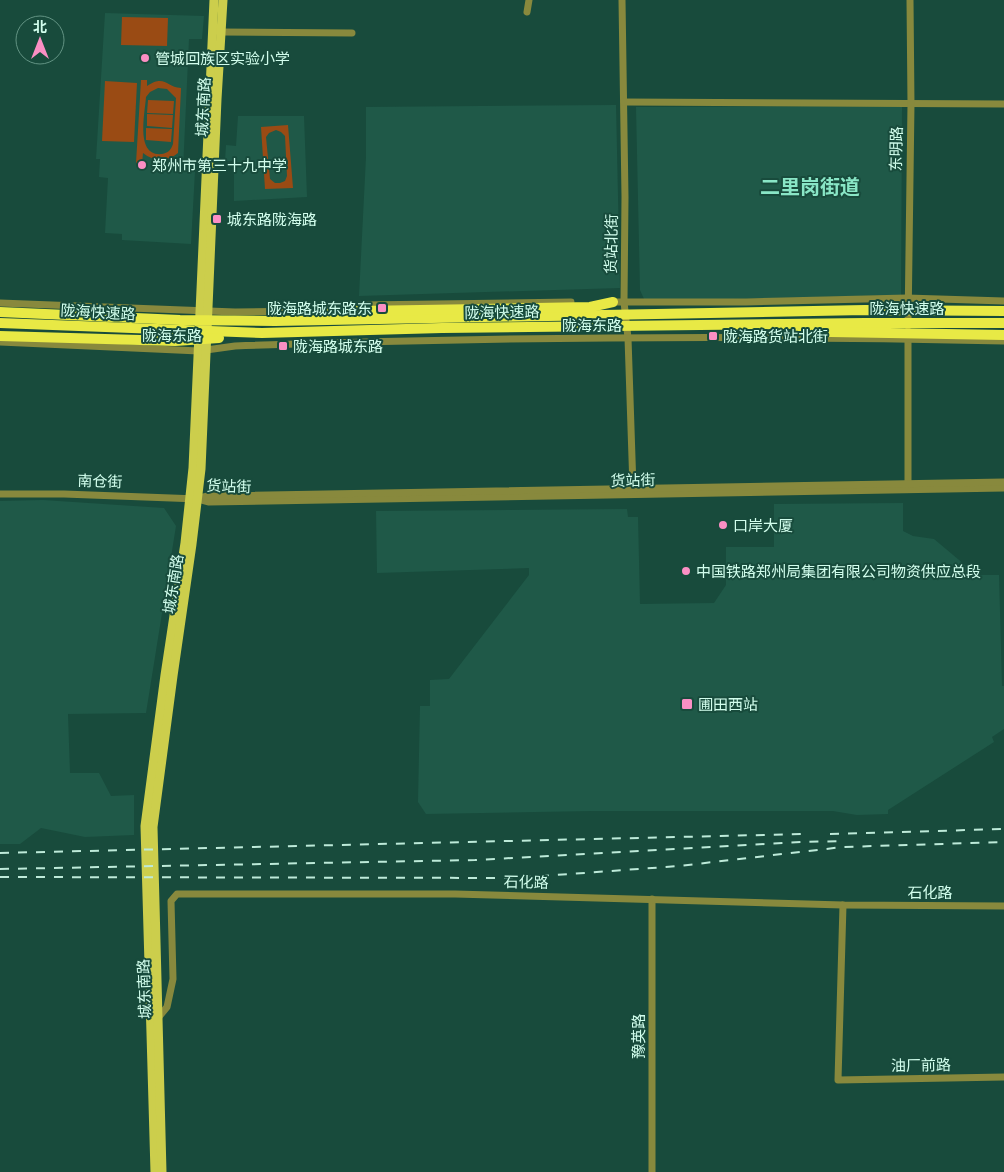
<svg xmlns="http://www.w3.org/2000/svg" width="1004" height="1172" viewBox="0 0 1004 1172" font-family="'Asap Condensed','Noto Sans SC',sans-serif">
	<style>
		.built { fill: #1f5948 }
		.green { fill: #9a4b14; fill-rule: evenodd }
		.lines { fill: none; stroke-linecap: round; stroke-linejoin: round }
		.minor { stroke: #88893d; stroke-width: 7 }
		.major { stroke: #ccce4c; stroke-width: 9 }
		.highway { stroke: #e8e945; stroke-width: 10 }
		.rail { stroke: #bdead9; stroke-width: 2; stroke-dasharray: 9 9; stroke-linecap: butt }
		.poi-dot { fill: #fb8fc4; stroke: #184b3c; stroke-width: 2 }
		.labels { text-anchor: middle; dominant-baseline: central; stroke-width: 4; stroke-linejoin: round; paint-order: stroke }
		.poi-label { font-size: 15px; fill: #d2feed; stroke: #184b3c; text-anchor: start }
		.street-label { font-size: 15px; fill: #d2feed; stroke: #184b3c }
		.district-label { font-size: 20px; font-weight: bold; fill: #89e6c6; stroke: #184b3c }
	</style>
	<rect width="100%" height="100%" fill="#184b3c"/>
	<!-- built -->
	<g class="built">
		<path d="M 105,13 L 204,16 L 202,39 L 189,39 L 183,170 L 195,171 L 191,244 L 122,240 L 122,234 L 105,233 L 108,178 L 99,177 L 100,159 L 96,159 Z"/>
		<path d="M 616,105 L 620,288 L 359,296 L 366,157 L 366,107 Z"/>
		<path d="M 902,106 L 901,295 L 648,301 L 644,299 L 640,290 L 636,107 Z"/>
		<path d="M 238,116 L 304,116 L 307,197 L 234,201 L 234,161 L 225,161 L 226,145 L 236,146 Z"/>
		<path d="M 43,500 L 164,508 L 176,526 L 146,713 L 68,714 L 70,773 L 99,773 L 111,796 L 134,795 L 134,835 L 85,837 L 41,828 L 20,844 L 0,844 L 0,501 Z"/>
		<path d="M 903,503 L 903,531 L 913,536 L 934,539 L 977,575 L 999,575 L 1002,686 L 1004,686 L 1004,729 L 992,737 L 994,742 L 888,810 L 888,814 L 857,815 L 833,811 L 592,811 L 426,814 L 418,802 L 420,706 L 430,706 L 430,680 L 449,679 L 529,575 L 529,568 L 377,573 L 376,511 L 627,509 L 628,517 L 638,517 L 640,604 L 714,603 L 726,585 L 726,547 L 774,547 L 774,504 Z"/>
	</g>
	<!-- green -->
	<g class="green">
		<path d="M 122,17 L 168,18 L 167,46 L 121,45 Z"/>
		<path d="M 141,80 L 147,80 L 147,86 C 165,74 166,87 181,88 L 178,153 C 167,162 154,162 143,153 L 142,164 L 136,163 ZM 158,88 L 167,89 L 176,98 L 173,144 C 171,150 168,153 162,154 C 135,157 145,113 146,97 L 150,92 Z"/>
		<path d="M 105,81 L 137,83 L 134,142 L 102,141 Z"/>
		<path d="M 148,100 L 174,101 L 173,114 L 147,113 Z"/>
		<path d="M 147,114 L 173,115 L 172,128 L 147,126 Z"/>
		<path d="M 288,125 L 293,188 L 265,189 L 261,127 ZM 276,130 L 281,132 L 285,136 L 287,176 L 285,181 L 280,183 L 275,183 L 270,179 L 266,137 L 269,133 Z"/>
		<path d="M 146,128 L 172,129 L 171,142 L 146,140 Z"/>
	</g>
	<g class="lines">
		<!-- minor -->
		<g class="minor">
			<path d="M 622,0 L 625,197 L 624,302 L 628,338 L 633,488"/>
			<path d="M 527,12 L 529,0"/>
			<path d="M 221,32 L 352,33"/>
			<path d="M 624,102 L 1004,104"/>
			<path d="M 609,302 L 746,302 L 907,298 L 1004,301"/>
			<path d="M 0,303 L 235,312 L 307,311 L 363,305 L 571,302"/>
			<path d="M 908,326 L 911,104 L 910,0"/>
			<path d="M 908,337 L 908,484"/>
			<path d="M 0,342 L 199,351 L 235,346 C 491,337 748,335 1004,341"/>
			<path d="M 0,494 L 64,494 L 198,499 L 209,502 L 1004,488"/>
			<path d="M 199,498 L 208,496 L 1004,482"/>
			<path d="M 652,899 L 652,1172"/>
			<path d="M 843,905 L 838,1080 L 1004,1077"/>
			<path d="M 158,1018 L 167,1007 L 173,979 L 171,901 L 177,894 L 455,894 L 843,905 L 1004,906"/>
		</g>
		<!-- major -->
		<g class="major">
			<path d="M 155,1172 L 145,826 L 165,675 L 185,543 L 193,468 L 214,0"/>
			<path d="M 162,1172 L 153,827 L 173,676 L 192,544 L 201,469 L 217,99 L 223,0"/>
		</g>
		<!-- highway -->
		<g class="highway">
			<path d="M 0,312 L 180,320 L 275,321 L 865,310 L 1004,311"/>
			<path d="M 329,314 L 360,311 L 590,307 L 613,302"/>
			<path d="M 0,323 L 262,333 L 442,328 L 865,323 L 1004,323"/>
			<path d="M 800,329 L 831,332 L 1004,335"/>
			<path d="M 0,336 L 175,341 L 219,338"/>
		</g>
		<!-- rail -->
		<g class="rail">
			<path d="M 830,834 L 1004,829"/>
			<path d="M 0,853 L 805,834"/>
			<path d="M 0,869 L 475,860 L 802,842 L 844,841"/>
			<path d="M 0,877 L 515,878 L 679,866 L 843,847 L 1004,842"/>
		</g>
	</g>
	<!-- markers -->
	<g class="poi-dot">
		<circle cx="145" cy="58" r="5"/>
		<circle cx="142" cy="165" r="5"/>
		<rect x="212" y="214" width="10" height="10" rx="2.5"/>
		<rect x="377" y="303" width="10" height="10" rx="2.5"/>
		<rect x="708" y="331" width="10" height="10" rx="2.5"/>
		<rect x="278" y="341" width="10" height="10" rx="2.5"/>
		<circle cx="723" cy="525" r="5"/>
		<circle cx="686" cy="571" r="5"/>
		<rect x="681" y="698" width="12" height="12" rx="2.5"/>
	</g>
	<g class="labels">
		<!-- poi labels -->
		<g class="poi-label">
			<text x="155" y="58">管城回族区实验小学</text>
			<text x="152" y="165">郑州市第三十九中学</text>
			<text x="227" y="219">城东路陇海路</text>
			<text x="372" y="308" text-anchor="end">陇海路城东路东</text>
			<text x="723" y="336">陇海路货站北街</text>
			<text x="293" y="346">陇海路城东路</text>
			<text x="733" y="525">口岸大厦</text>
			<text x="696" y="571">中国铁路郑州局集团有限公司物资供应总段</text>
			<text x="698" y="704">圃田西站</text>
		</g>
		<!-- street labels -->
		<g class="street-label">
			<text transform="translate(203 107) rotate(-87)">城东南路</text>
			<text transform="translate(896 149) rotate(-89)">东明路</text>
			<text transform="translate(611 244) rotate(-89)">货站北街</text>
			<text x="907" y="308">陇海快速路</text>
			<text transform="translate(98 312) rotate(3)">陇海快速路</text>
			<text transform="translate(502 312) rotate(-1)">陇海快速路</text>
			<text x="592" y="325">陇海东路</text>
			<text x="172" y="335">陇海东路</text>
			<text transform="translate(633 480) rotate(-1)">货站街</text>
			<text transform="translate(100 481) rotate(2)">南仓街</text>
			<text transform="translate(229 486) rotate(2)">货站街</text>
			<text transform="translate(173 584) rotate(-81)">城东南路</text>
			<text transform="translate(526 882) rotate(1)">石化路</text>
			<text x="930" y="892">石化路</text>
			<text transform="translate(144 989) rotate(-92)">城东南路</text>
			<text transform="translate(638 1036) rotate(-90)">豫英路</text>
			<text transform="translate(921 1065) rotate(-1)">油厂前路</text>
		</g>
		<!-- district labels -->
		<g class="district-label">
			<text x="810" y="186">二里岗街道</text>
		</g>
	</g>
	<!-- north arrow -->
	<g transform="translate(40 40)"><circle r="24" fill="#184b3c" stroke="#629383"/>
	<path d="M0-4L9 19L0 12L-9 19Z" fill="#fb8fc4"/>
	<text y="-8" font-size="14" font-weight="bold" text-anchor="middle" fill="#d2feed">北</text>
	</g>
</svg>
